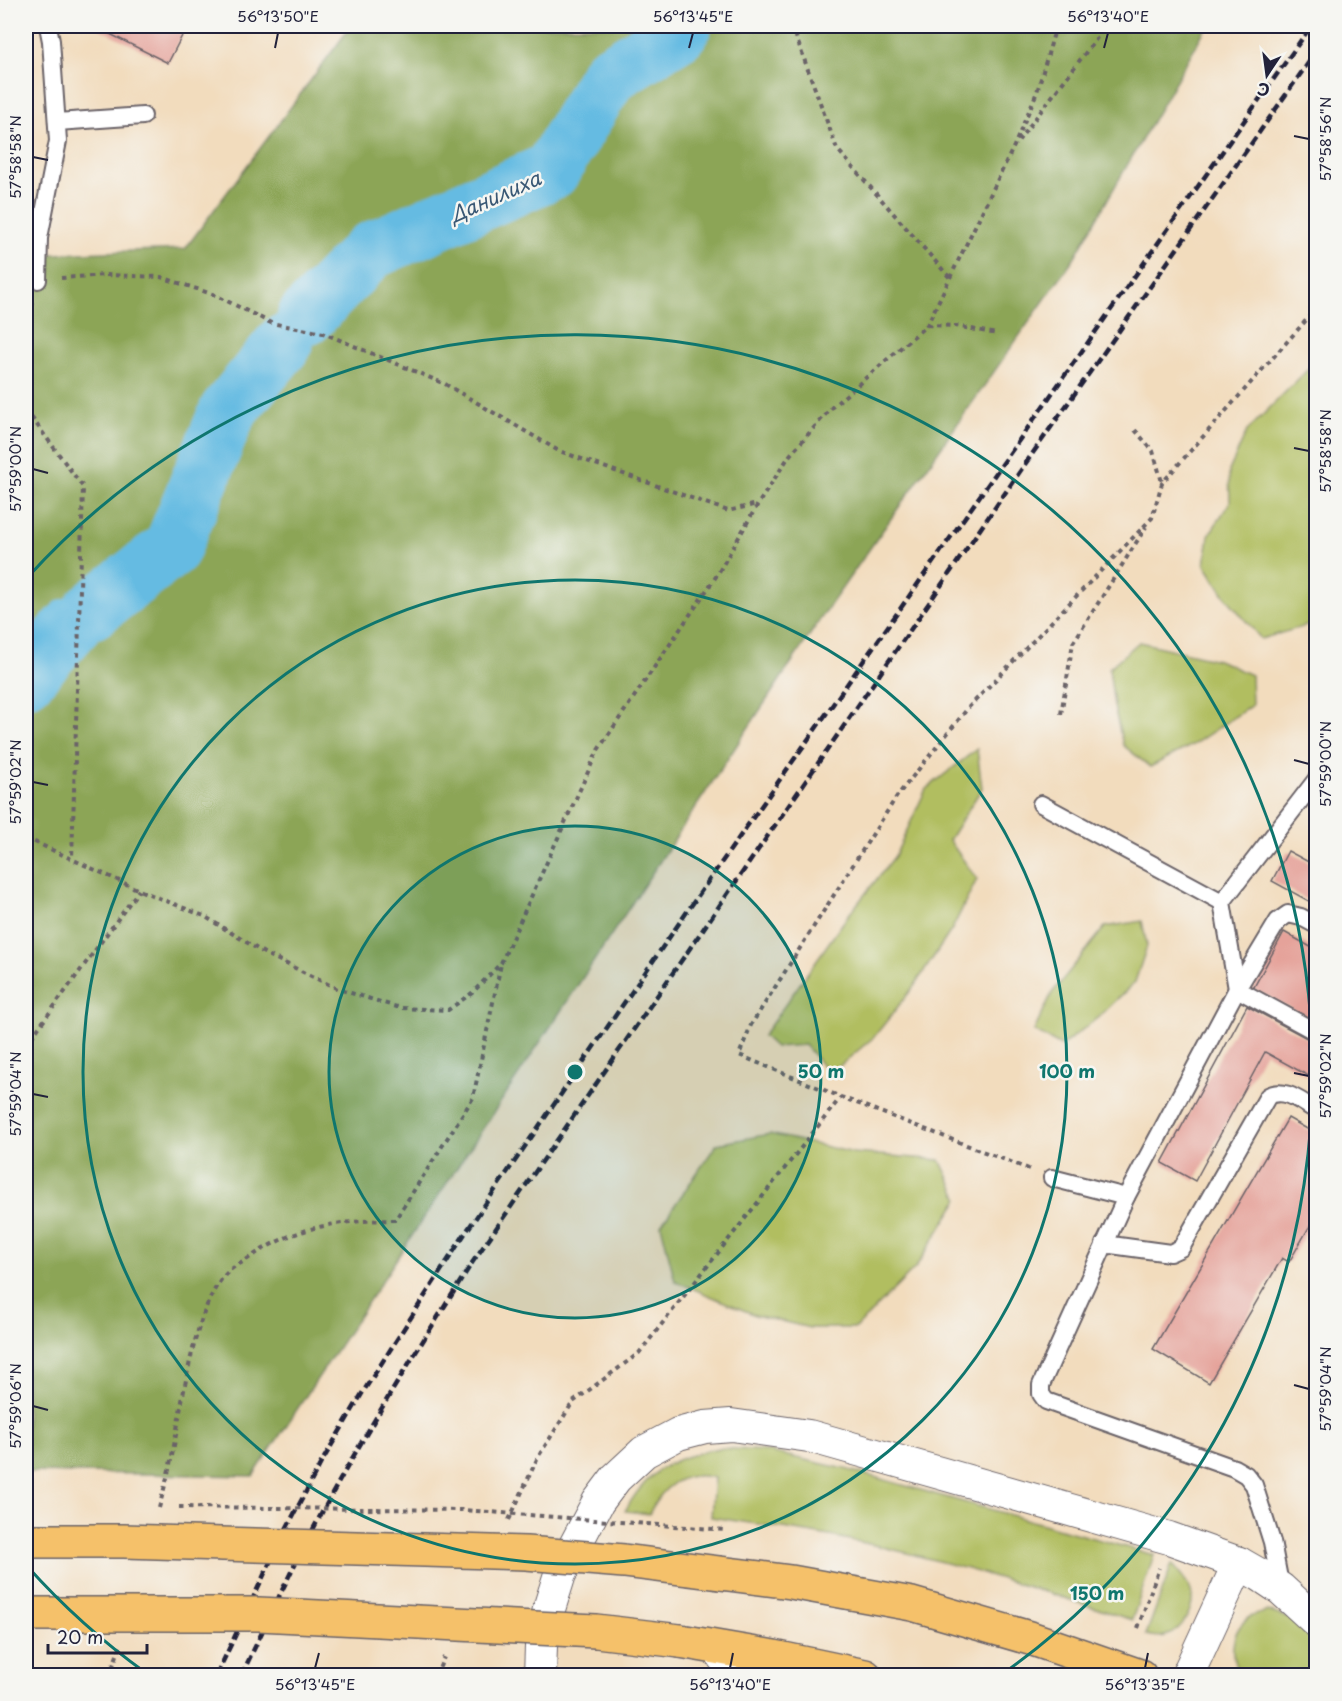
<svg xmlns="http://www.w3.org/2000/svg" width="1342" height="1701" viewBox="0 0 1342 1701" font-family="'Playpen Sans',sans-serif">
	<style>
		.green { fill: #b1be60; stroke: #6a704e; stroke-width: 1.5 }
		.forest { fill: #8ca556; stroke: #576448; stroke-width: 1.5 }
		.lines { fill: none; stroke-linecap: round; stroke-linejoin: round }
		.river { stroke: #65bbe2; stroke-width: 58 }
		.building { fill: #e5a29a }
		.lane-casing { stroke: #6b6368; stroke-width: 20 }
		.street-casing { stroke: #6b6368; stroke-width: 34 }
		.primary-casing { stroke: #6b6368; stroke-width: 36 }
		.path { stroke: #6b6368; stroke-width: 4; stroke-dasharray: 4.5 4.5; stroke-linecap: butt }
		.lane { stroke: #fff; stroke-width: 16 }
		.street { stroke: #fff; stroke-width: 32 }
		.primary { stroke: #f5c16b; stroke-width: 33 }
		.rail { stroke: #22223b; stroke-width: 4.5; stroke-dasharray: 9 4.5; stroke-linecap: butt }
		.primary-bridge-casing { stroke: #6b6368; stroke-width: 36; stroke-linecap: butt }
		.path-bridge { stroke: #6b6368; stroke-width: 4; stroke-dasharray: 4.5 4.5; stroke-linecap: butt }
		.primary-bridge { stroke: #f5c16b; stroke-width: 33 }
		.ticks { fill: none; stroke: #22223b; stroke-width: 2 }
		.ring { fill: none; stroke: #0f766e; stroke-width: 3 }
		.labels { text-anchor: middle; dominant-baseline: central; stroke-width: 5; stroke-linejoin: round; paint-order: stroke }
		.water-label { font-size: 20px; font-style: italic; fill: #395875; stroke: #f6f6f2 }
		.centre { fill: #0f766e; stroke: #f6f6f2; stroke-width: 3 }
		.ring-label { font-size: 18px; text-anchor: middle; font-weight: bold; fill: #0f766e; stroke: #f6f6f2; stroke-width: 5; stroke-linejoin: round; paint-order: stroke }
		.neatline { fill: none; stroke: #22223b; stroke-width: 2 }
		.ticks-label { font-size: 15px; text-anchor: middle; fill: #22223b }
	</style>
	<rect width="100%" height="100%" fill="#f6f6f2"/>
	<filter id="ink" filterUnits="userSpaceOnUse"><feTurbulence type="fractalNoise" baseFrequency=".0167" numOctaves="2"/><feDisplacementMap in="SourceGraphic" scale="12" xChannelSelector="R" yChannelSelector="G"/><feConvolveMatrix kernelMatrix="1 2 1 2 8 2 1 2 1" color-interpolation-filters="sRGB"/></filter>
	<filter id="wash" filterUnits="userSpaceOnUse"><feTurbulence type="fractalNoise" baseFrequency=".008" numOctaves="4" result="noise"/><feDisplacementMap in="SourceGraphic" scale="24" xChannelSelector="R" yChannelSelector="G"/><feGaussianBlur stdDeviation="1.35" result="paint"/><feColorMatrix in="noise" values="0 0 0 0 0 0 0 0 0 0 0 0 0 0 0 0 0 1.4 0 .05"/><feComposite in="paint" operator="in"/></filter>
	<g filter="url(#wash)">
		<rect width="100%" height="100%" fill="#f2dcbd"/>
		<!-- green -->
		<g class="green">
			<path d="M 1316,361 L 1316,623 L 1261,639 L 1225,596 L 1205,565 L 1209,535 L 1230,502 L 1229,471 L 1247,431 Z"/>
			<path d="M 1139,642 L 1218,660 L 1251,675 L 1252,705 L 1194,744 L 1150,767 L 1123,745 L 1114,706 L 1109,668 Z"/>
			<path d="M 977,749 L 982,788 L 949,840 L 977,879 L 952,929 L 915,985 L 874,1037 L 830,1074 L 805,1045 L 775,1047 L 763,1036 L 847,917 L 895,856 L 926,789 Z"/>
			<path d="M 1142,921 L 1147,946 L 1135,982 L 1100,1016 L 1061,1046 L 1034,1031 L 1052,993 L 1105,927 Z"/>
			<path d="M 770,1134 L 854,1153 L 940,1160 L 959,1199 L 916,1267 L 856,1328 L 810,1328 L 755,1315 L 675,1281 L 661,1225 L 717,1144 Z"/>
			<path d="M 719,1448 L 766,1451 L 845,1469 L 1154,1555 L 1132,1620 C 1042,1590 952,1562 860,1542 C 811,1531 761,1525 711,1517 L 714,1478 C 683,1469 661,1488 649,1514 L 625,1511 C 649,1468 673,1458 719,1448 Z"/>
			<path d="M 1172,1564 C 1179,1572 1187,1580 1191,1591 C 1196,1607 1182,1632 1165,1636 C 1160,1638 1152,1636 1146,1635 Z"/>
			<path d="M 1268,1611 L 1294,1620 L 1316,1640 L 1316,1675 L 1242,1675 C 1227,1659 1231,1629 1250,1617 C 1256,1614 1263,1613 1268,1611 Z"/>
		</g>
		<!-- forest -->
		<path class="forest" d="M 351,26 L 1207,26 L 1074,258 L 819,621 L 253,1476 L 26,1472 L 26,255 L 185,249 Z"/>
		<g class="lines">
			<!-- river -->
			<g class="river">
				<path d="M 306,317 L 370,251 L 551,171 L 609,75 L 679,32 L 683,26"/>
				<path d="M 91,611 L 172,548 L 228,411 L 284,343"/>
				<path d="M 26,678 L 72,626"/>
			</g>
		</g>
		<g id="blocks">
			<!-- building -->
			<g class="building">
				<path d="M 94,26 L 187,26 L 168,63 Z"/>
				<path d="M 1288,851 L 1316,866 L 1316,905 L 1272,881 Z"/>
				<path d="M 1284,932 L 1316,950 L 1316,1022 L 1253,989 Z"/>
				<path d="M 1247,1006 L 1316,1043 L 1316,1080 L 1265,1052 L 1195,1181 L 1162,1163 Z"/>
				<path d="M 1288,1118 L 1316,1134 L 1316,1215 L 1289,1262 L 1282,1258 L 1209,1383 L 1153,1349 Z"/>
			</g>
		</g>
	</g>
	<g filter="url(#ink)">
		<use href="#blocks" fill-opacity="0" stroke="#6b6368" stroke-width="1.5"/>
		<g class="lines">
			<!-- lane casing -->
			<g class="lane-casing">
				<g id="lane">
					<path d="M 57,122 L 143,116"/>
					<path d="M 38,280 L 39,238 L 58,141 L 51,41 L 48,26"/>
					<path d="M 1316,780 L 1222,902 L 1237,989 L 1316,1032"/>
					<path d="M 1041,804 L 1222,902"/>
					<path d="M 1052,1178 L 1126,1197 L 1041,1385 L 1041,1394 L 1046,1401 L 1234,1468 L 1246,1475 L 1254,1485 L 1272,1542 L 1281,1589"/>
					<path d="M 1126,1197 L 1237,989 L 1278,921 L 1288,914 L 1301,917 L 1316,925"/>
					<path d="M 1104,1244 L 1170,1253 L 1181,1248 L 1268,1096 C 1285,1087 1301,1102 1316,1110"/>
				</g>
			</g>
			<!-- street casing -->
			<g class="street-casing">
				<g id="street">
					<path d="M 723,1657 L 772,1676"/>
					<path d="M 540,1676 L 541,1646 L 549,1609 L 560,1574 L 598,1502 L 616,1478 L 644,1452 L 678,1434 L 705,1427 L 731,1425 L 809,1436 L 1169,1538 L 1239,1563 L 1260,1575 L 1281,1589 L 1316,1621"/>
					<path d="M 1187,1676 L 1239,1563"/>
				</g>
			</g>
			<!-- primary casing -->
			<g class="primary-casing">
				<g id="primary">
					<path d="M 720,1573 L 791,1582 L 912,1604 L 1033,1639 L 1140,1676"/>
					<path d="M 680,1641 L 774,1657 L 865,1676"/>
				</g>
			</g>
			<!-- path -->
			<g class="path">
				<path d="M 792,26 L 837,149 L 950,278"/>
				<path d="M 1018,141 L 1106,26"/>
				<path d="M 61,278 L 106,275 L 161,277 L 215,295 L 271,323 L 323,333 L 445,384 L 559,451 L 728,511 L 757,504"/>
				<path d="M 927,325 L 956,326 L 997,334"/>
				<path d="M 26,331 L 33,302"/>
				<path d="M 26,410 L 83,487 L 72,859"/>
				<path d="M 1135,430 L 1153,451 L 1162,482"/>
				<path d="M 1061,714 L 1073,643 L 1146,527"/>
				<path d="M 26,838 L 139,890 L 204,916 L 264,953 L 338,989 L 400,1008 L 448,1010 L 472,993 L 501,963 L 598,750 L 717,575 L 758,504 L 790,455 L 832,407 L 927,325 L 1014,146 L 1037,92 L 1056,26"/>
				<path d="M 26,1045 L 139,890"/>
				<path d="M 1029,1169 L 841,1097 L 739,1055 L 751,1025 L 897,796 L 968,708 L 1152,518 L 1162,483 L 1316,309"/>
				<path d="M 159,1508 C 163,1492 168,1476 171,1460 C 182,1411 192,1309 226,1274 C 232,1267 242,1263 249,1258 C 298,1225 338,1221 395,1220 L 473,1098 L 501,964"/>
				<path d="M 509,1520 L 538,1457 L 573,1402 L 639,1353 L 841,1097"/>
				<path d="M 1138,1628 L 1159,1568"/>
				<path d="M 109,1676 L 121,1645"/>
				<path d="M 436,1676 L 444,1657"/>
			</g>
			<!-- lane -->
			<use href="#lane" class="lane"/>
			<!-- street -->
			<use href="#street" class="street"/>
			<!-- primary -->
			<use href="#primary" class="primary"/>
			<!-- rail -->
			<g class="rail">
				<path d="M 216,1676 L 283,1535 L 321,1463 L 363,1392 L 466,1232 L 702,890 L 1311,26"/>
				<path d="M 241,1676 C 264,1629 285,1582 309,1537 C 358,1443 415,1353 472,1263 L 1030,457 L 1316,52"/>
			</g>
			<!-- primary-bridge casing -->
			<g class="primary-bridge-casing">
				<g id="primary-bridge">
					<path d="M 26,1541 L 124,1541 L 526,1553 L 624,1561 L 720,1573"/>
					<path d="M 26,1614 L 259,1614 L 596,1631 L 680,1641"/>
				</g>
			</g>
			<!-- path-bridge -->
			<path class="path-bridge" d="M 179,1507 L 463,1510 L 726,1530"/>
			<!-- primary-bridge -->
			<use href="#primary-bridge" class="primary-bridge"/>
		</g>
	</g>
	<!-- ticks -->
	<path class="ticks" d="M 275,48 L 278,33M 689,48 L 693,33M 1104,48 L 1108,33M 1294,136 L 1309,139M 33,157 L 48,160M 1294,448 L 1309,451M 33,469 L 48,473M 1294,760 L 1309,764M 33,782 L 48,785M 1294,1073 L 1309,1076M 33,1094 L 48,1097M 1294,1385 L 1309,1389M 33,1406 L 48,1410M 315,1668 L 319,1653M 730,1668 L 733,1653M 1145,1668 L 1148,1653"/>
	<!-- distance rings -->
	<circle cx="575" cy="1072" r="246" fill="#0f766e" fill-opacity=".12"/>
	<g class="ring">
		<circle cx="575" cy="1072" r="246"/>
		<circle cx="575" cy="1072" r="492"/>
		<path d="M146 1673A738 738 0 0 1 27 1566M27 578A738 738 0 1 1 1004 1673"/>
	</g>
	<g class="labels">
		<!-- water labels -->
		<g class="water-label">
			<text transform="translate(495 196) rotate(-24)">Данилиха</text>
		</g>
	</g>
	<circle cx="575" cy="1072" r="9" class="centre"/>
	<g class="ring-label">
		<text x="821" y="1078">50 m</text>
		<text x="1067" y="1078">100 m</text>
		<text x="1097" y="1600">150 m</text>
	</g>
	<!-- margin -->
	<rect width="1342" height="1701" fill="none" stroke="#f6f6f2" stroke-width="66"/>
	<!-- north arrow -->
	<g transform="translate(1267 75) rotate(193)" stroke="#f6f6f2" stroke-width="4.5" paint-order="stroke">
	<path d="M0-4.5L10 22L0 15L-10 22Z" fill="#22223b"/>
	<text y="-9" font-size="16" font-weight="bold" text-anchor="middle" fill="#22223b">С</text>
	</g>
	<!-- scale -->
	<path d="M48 1644v9h99v-9" fill="none" stroke="#22223b" stroke-width="3"/>
	<text x="57" y="1644" font-size="18" fill="#22223b" stroke="#f6f6f2" stroke-width="4.5" paint-order="stroke">20 m</text>
	<rect x="33" y="33" width="1276" height="1635" class="neatline"/>
	<g class="ticks-label">
		<text x="278" y="22">56°13'50"E</text>
		<text x="693" y="22">56°13'45"E</text>
		<text x="1108" y="22">56°13'40"E</text>
		<text transform="translate(1326 139) rotate(-90)" y="5">57°58'56"N</text>
		<text transform="translate(16 157) rotate(-90)" y="5">57°58'58"N</text>
		<text transform="translate(1326 451) rotate(-90)" y="5">57°58'58"N</text>
		<text transform="translate(16 469) rotate(-90)" y="5">57°59'00"N</text>
		<text transform="translate(1326 764) rotate(-90)" y="5">57°59'00"N</text>
		<text transform="translate(16 782) rotate(-90)" y="5">57°59'02"N</text>
		<text transform="translate(1326 1076) rotate(-90)" y="5">57°59'02"N</text>
		<text transform="translate(16 1094) rotate(-90)" y="5">57°59'04"N</text>
		<text transform="translate(1326 1389) rotate(-90)" y="5">57°59'04"N</text>
		<text transform="translate(16 1406) rotate(-90)" y="5">57°59'06"N</text>
		<text x="315" y="1690">56°13'45"E</text>
		<text x="730" y="1690">56°13'40"E</text>
		<text x="1145" y="1690">56°13'35"E</text>
	</g>
</svg>
